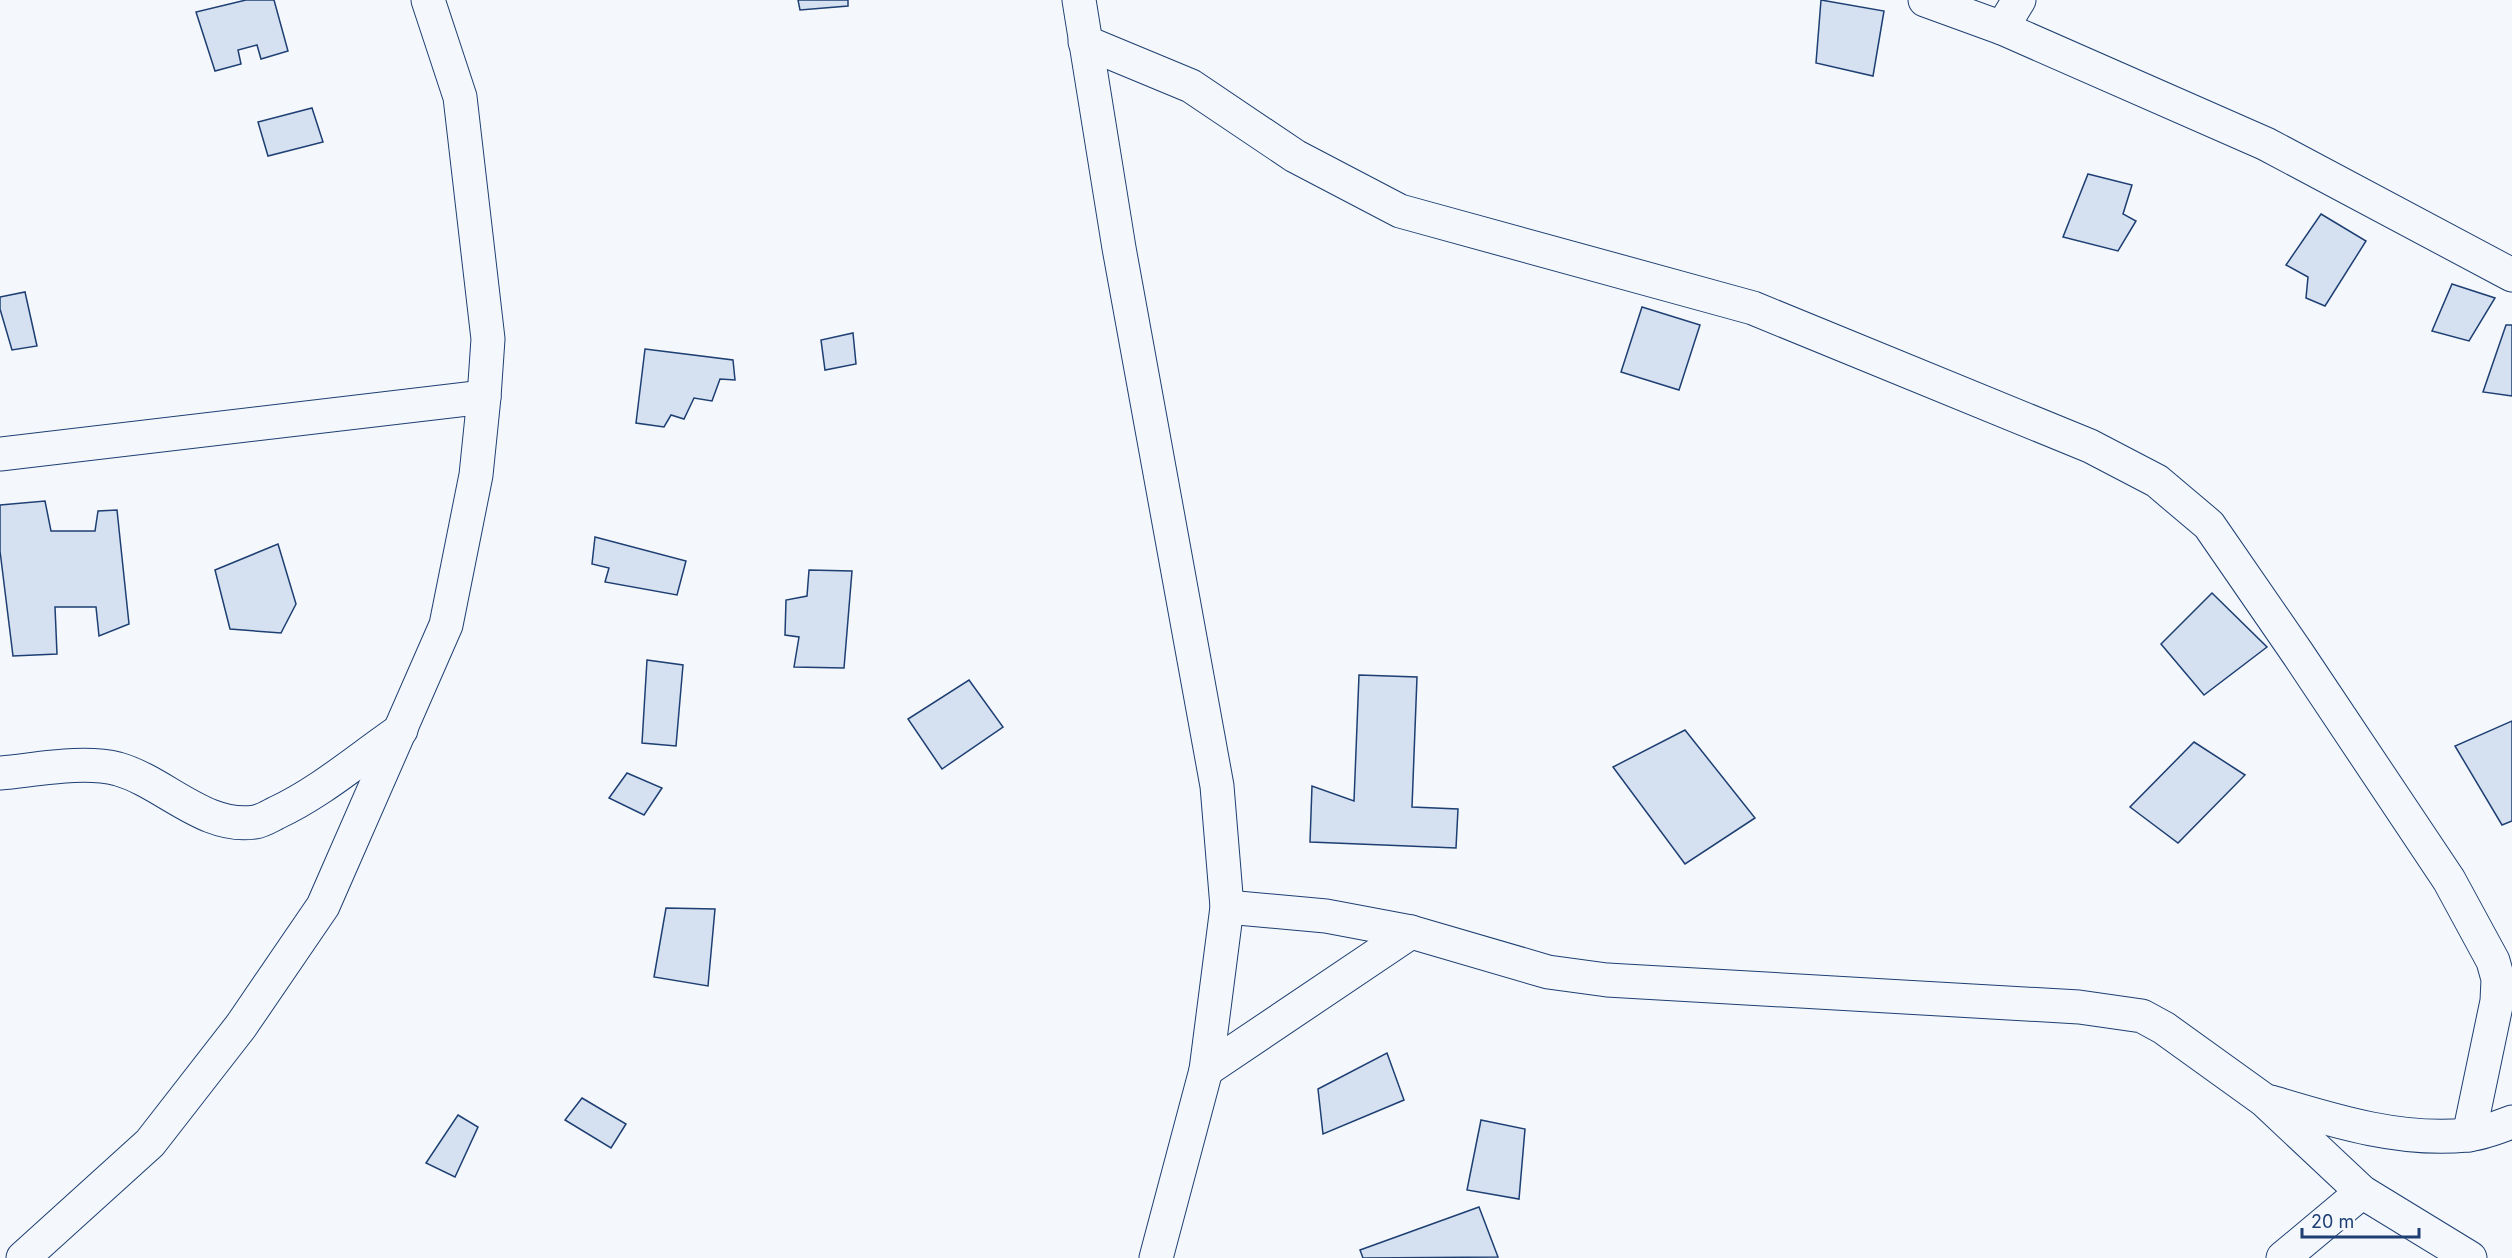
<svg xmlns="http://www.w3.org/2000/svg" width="2512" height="1258" viewBox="0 0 2512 1258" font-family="Inter,sans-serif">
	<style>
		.building { fill: #d5e0f0; stroke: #1d3f73; stroke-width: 1.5 }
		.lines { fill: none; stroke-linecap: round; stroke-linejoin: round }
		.minor-casing { stroke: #1d3f73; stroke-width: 35 }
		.minor { stroke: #f4f7fb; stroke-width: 33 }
	</style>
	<rect width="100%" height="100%" fill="#f4f7fb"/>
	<!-- building -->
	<g class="building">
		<path d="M 246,0 L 274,0 L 288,51 L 261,59 L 257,45 L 238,50 L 241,64 L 215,71 L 196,12 Z"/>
		<path d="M 798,0 L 848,0 L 848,6 L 800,10 Z"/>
		<path d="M 1821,0 L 1884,11 L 1873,76 L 1816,63 Z"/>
		<path d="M 312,108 L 323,142 L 268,156 L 258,122 Z"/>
		<path d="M 2088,174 L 2132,185 L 2123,214 L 2136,221 L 2118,251 L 2063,237 Z"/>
		<path d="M 2321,214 L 2366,241 L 2325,306 L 2306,298 L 2308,277 L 2286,265 Z"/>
		<path d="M 2452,284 L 2495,298 L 2469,341 L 2432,331 Z"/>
		<path d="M 25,292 L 37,346 L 12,350 L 0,309 L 0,297 Z"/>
		<path d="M 1642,307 L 1700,325 L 1679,390 L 1621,372 Z"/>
		<path d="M 2506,325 L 2512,325 L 2512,396 L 2483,392 Z"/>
		<path d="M 853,333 L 856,364 L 825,370 L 821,340 Z"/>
		<path d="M 645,349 L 733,360 L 735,380 L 720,379 L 712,401 L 694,398 L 684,419 L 671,415 L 664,427 L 636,423 Z"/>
		<path d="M 45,501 L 51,531 L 95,531 L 98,511 L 117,510 L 129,624 L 99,636 L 96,607 L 55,607 L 57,654 L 13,656 L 0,551 L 0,505 Z"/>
		<path d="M 595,537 L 686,561 L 677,595 L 605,582 L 609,568 L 592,564 Z"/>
		<path d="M 278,544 L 296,604 L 281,633 L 230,629 L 215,570 Z"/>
		<path d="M 809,570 L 852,571 L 844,668 L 794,667 L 799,637 L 785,635 L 786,600 L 807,596 Z"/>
		<path d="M 2212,593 L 2267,647 L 2204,695 L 2161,644 Z"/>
		<path d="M 647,660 L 683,665 L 676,746 L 642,743 Z"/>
		<path d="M 1359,675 L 1417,677 L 1412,807 L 1458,809 L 1456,848 L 1310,842 L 1312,786 L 1354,801 Z"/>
		<path d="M 969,680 L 1003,727 L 942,769 L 908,719 Z"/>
		<path d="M 2512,721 L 2512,821 L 2502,825 L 2455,746 Z"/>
		<path d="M 1685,730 L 1755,818 L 1685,864 L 1613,767 Z"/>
		<path d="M 2194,742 L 2245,775 L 2178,843 L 2130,807 Z"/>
		<path d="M 627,773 L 662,788 L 644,815 L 609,798 Z"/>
		<path d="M 666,908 L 715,909 L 708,986 L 654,977 Z"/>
		<path d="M 1387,1053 L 1404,1100 L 1323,1134 L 1318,1089 Z"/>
		<path d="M 582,1098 L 626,1124 L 611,1148 L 565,1120 Z"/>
		<path d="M 458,1115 L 478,1127 L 455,1177 L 426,1163 Z"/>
		<path d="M 1481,1120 L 1525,1129 L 1519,1199 L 1467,1190 Z"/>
		<path d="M 1479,1207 L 1498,1257 L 1363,1258 L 1360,1250 Z"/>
	</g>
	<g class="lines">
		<!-- minor casing -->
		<g class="minor-casing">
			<g id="minor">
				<path d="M 1079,0 L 1119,248 L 1217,786 L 1227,907 L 1206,1070 L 1156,1258"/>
				<path d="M 1925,0 L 2002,28 L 2266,144 L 2512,275"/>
				<path d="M 2002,28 L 2019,0"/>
				<path d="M 1085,42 L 1191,86 L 1295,156 L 1400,211 L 1753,308 L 2090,446 L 2157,481 L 2209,525 L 2298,654 L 2449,880 L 2493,961 L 2498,979 L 2497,1001 L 2469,1135"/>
				<path d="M 0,454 L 484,397"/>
				<path d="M 0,773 C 35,770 83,760 118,769 C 164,782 205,830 255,822 C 262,821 270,816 276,813 C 321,792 360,758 401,730"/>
				<path d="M 1227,907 L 1326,916 L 1411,932 L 1548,972 L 1607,980 L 2079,1007 L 2142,1016 L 2164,1028 L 2264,1100 L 2362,1192 L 2470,1258"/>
				<path d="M 1206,1070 L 1411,932"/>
				<path d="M 2271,1102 C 2334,1121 2401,1142 2467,1135 C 2482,1134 2498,1127 2512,1122"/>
				<path d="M 23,1258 L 150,1143 L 241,1026 L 323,906 L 446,625 L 476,475 L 484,397 L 488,339 L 460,97 L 428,0"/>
				<path d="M 2283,1258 L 2362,1192"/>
			</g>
		</g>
		<!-- minor -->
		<use href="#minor" class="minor"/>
	</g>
	<!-- scale -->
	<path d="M2302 1228v9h117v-9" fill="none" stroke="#1d3f73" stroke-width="3"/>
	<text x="2311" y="1228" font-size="18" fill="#1d3f73" stroke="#f4f7fb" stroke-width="4.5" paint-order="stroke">20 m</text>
</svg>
